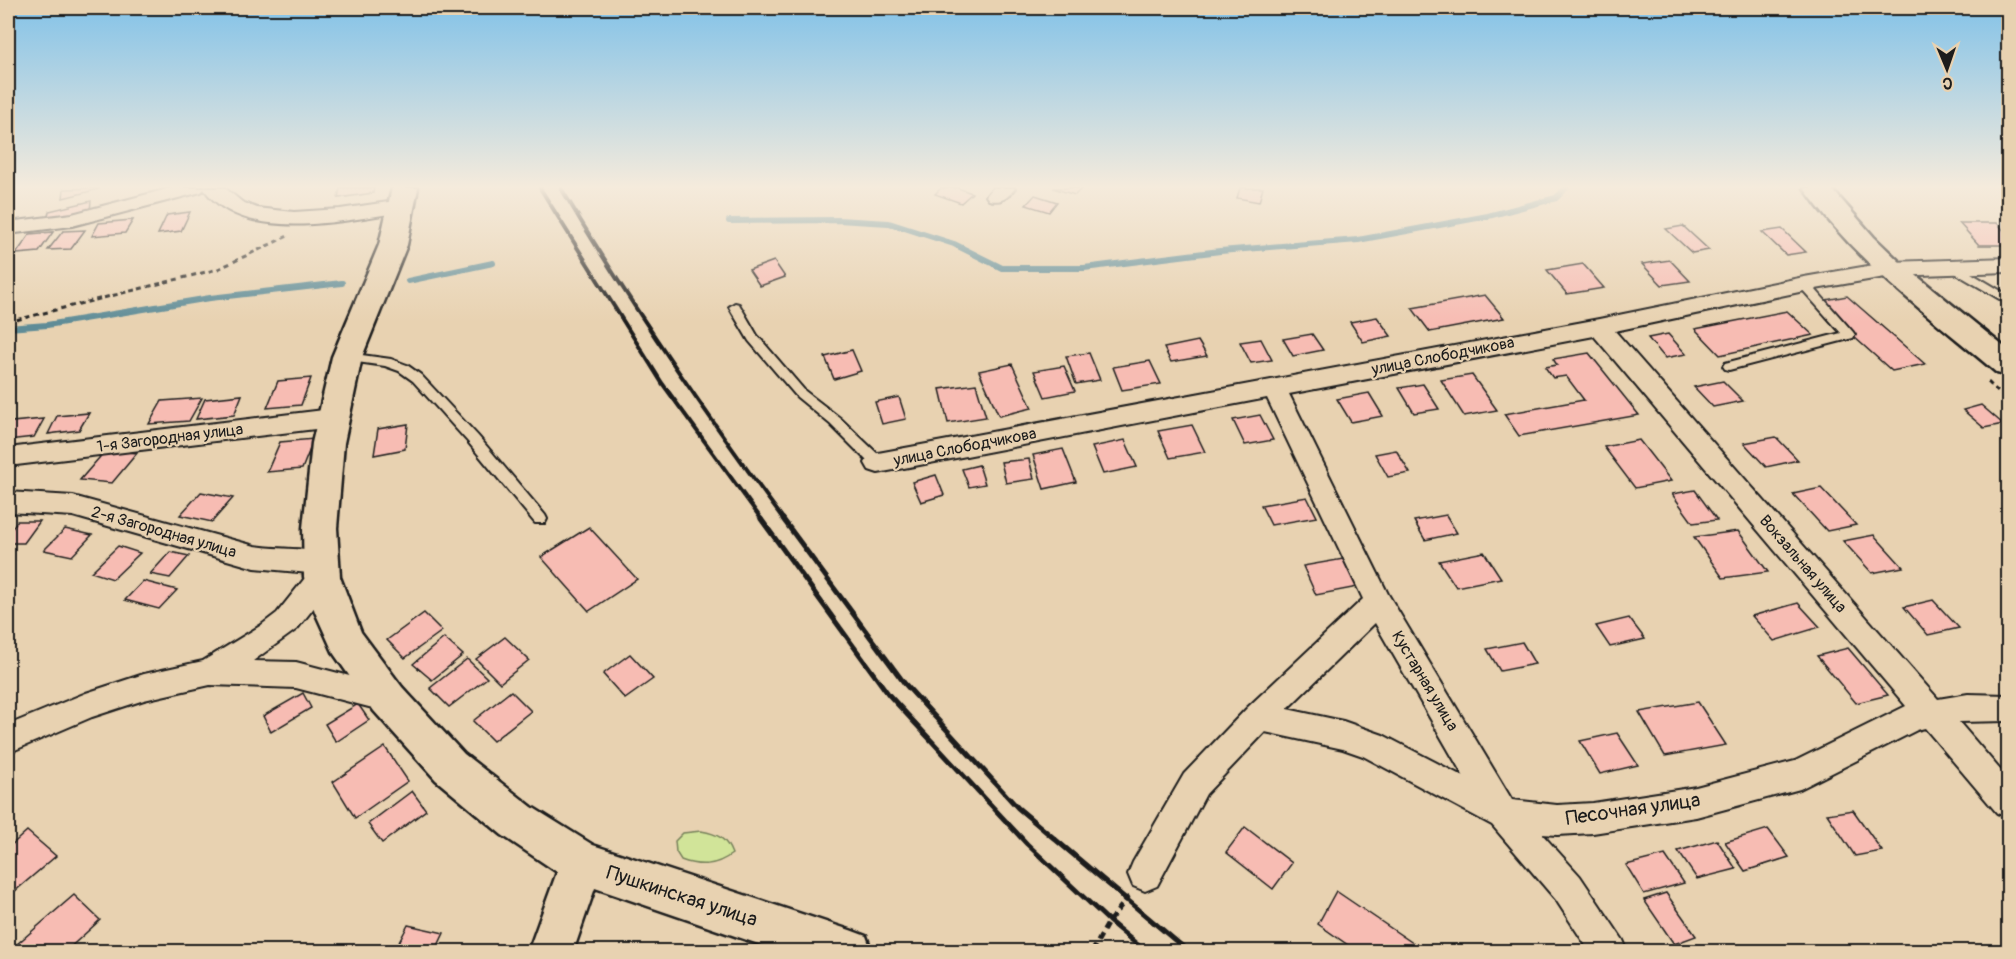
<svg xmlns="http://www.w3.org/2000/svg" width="2016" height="959" viewBox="0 0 2016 959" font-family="Pangolin,sans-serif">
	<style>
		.green { fill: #d1e499; stroke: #76805a; stroke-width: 1.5 }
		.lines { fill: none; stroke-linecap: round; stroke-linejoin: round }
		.stream { stroke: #5e8c97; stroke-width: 6 }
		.building { fill: #f7bcb3; stroke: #1c1c1c; stroke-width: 1.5 }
		.lane-casing { stroke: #1c1c1c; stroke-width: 4 }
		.street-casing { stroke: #1c1c1c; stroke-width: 4 }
		.secondary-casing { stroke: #1c1c1c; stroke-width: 5 }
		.path-far1 { stroke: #1c1c1c; stroke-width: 3; stroke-dasharray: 5 4; stroke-linecap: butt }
		.path { stroke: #1c1c1c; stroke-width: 4.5; stroke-dasharray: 7 5; stroke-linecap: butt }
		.lane { fill: #e8d2b1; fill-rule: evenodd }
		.street { fill: #e8d2b1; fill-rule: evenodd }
		.secondary { fill: #e8d2b1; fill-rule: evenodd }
		.rail-far1 { stroke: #1c1c1c; stroke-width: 4 }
		.rail { stroke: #1c1c1c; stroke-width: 5 }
		.labels { text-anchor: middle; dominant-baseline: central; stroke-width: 4.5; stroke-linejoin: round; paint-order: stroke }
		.street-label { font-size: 16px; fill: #1c1c1c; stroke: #e8d2b1 }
		.near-street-label { font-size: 20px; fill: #1c1c1c; stroke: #e8d2b1 }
	</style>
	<rect width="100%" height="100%" fill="#e8d2b1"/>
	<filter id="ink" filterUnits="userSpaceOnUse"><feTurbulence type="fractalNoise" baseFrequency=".0167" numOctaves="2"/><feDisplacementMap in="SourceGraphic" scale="12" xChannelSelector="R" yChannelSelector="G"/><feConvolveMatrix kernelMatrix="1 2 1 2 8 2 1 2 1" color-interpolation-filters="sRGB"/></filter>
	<g filter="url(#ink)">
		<!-- green -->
		<path class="green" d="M 701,831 C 718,834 726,838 732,854 C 716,866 700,867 681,860 L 676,852 L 675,841 L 683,833 Z"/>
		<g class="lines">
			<!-- stream -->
			<g class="stream">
				<path d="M 729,221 L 838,220 L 889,223 L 954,244 L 1002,268 L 1084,268 L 1220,251 L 1358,240 L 1488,216 L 1556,198 L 1566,188"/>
				<path d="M 408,281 L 493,263"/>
				<path d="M 8,328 L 47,325 L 210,298 L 342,283"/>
			</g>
		</g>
		<!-- building -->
		<g class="building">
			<path d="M 99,188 L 99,189 L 63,198 L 64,189 Z"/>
			<path d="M 340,188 L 374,188 L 373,193 L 338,198 Z"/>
			<path d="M 941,188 L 958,188 L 972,193 L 961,203 L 935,194 Z"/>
			<path d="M 1053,188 L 1082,188 L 1075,195 Z"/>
			<path d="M 1240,188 L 1263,188 L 1259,202 L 1237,198 Z"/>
			<path d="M 1035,195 L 1057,202 L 1049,212 L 1026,205 Z"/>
			<path d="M 91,201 L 90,211 L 47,221 L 49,211 Z"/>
			<path d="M 190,212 L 181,231 L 158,234 L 167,215 Z"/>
			<path d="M 133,220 L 125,233 L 92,236 L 99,223 Z"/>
			<path d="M 1959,223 L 1997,223 L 2008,235 L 2008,245 L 1979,245 Z"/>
			<path d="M 1683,226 L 1709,250 L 1692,253 L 1666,229 Z"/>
			<path d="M 1782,229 L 1806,252 L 1786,255 L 1762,232 Z"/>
			<path d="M 85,230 L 71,249 L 48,250 L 63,231 Z"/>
			<path d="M 53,232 L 39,252 L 16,254 L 30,234 Z"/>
			<path d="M 1670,260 L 1690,281 L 1662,285 L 1642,264 Z"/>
			<path d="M 774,261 L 785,277 L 760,286 L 749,270 Z"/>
			<path d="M 1583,264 L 1604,288 L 1567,294 L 1547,270 Z"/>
			<path d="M 1485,295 L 1504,318 L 1430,332 L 1412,308 Z"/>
			<path d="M 1847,296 L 1925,364 L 1892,371 L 1815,302 Z"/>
			<path d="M 1787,311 L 1813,335 L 1720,355 L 1695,329 Z"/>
			<path d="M 1377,317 L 1391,336 L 1363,342 L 1350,322 Z"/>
			<path d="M 1312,334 L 1323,350 L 1293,356 L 1283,339 Z"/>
			<path d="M 1668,334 L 1686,354 L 1665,358 L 1648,338 Z"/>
			<path d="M 1261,339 L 1272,360 L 1251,363 L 1240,342 Z"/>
			<path d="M 1198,341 L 1207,356 L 1171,362 L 1164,348 Z"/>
			<path d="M 852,350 L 861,371 L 834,379 L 825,357 Z"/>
			<path d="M 1089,353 L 1100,380 L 1076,384 L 1066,356 Z"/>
			<path d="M 1589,353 L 1639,415 L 1519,436 L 1504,414 L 1584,400 L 1566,376 L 1553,378 L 1545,367 L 1557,365 L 1553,359 Z"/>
			<path d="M 1150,361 L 1161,384 L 1122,390 L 1113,367 Z"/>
			<path d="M 1012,364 L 1032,408 L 999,416 L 979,371 Z"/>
			<path d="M 1064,366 L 1075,391 L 1045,397 L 1034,371 Z"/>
			<path d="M 1472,375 L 1497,410 L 1464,416 L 1441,380 Z"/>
			<path d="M 311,378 L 301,405 L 267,408 L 278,381 Z"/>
			<path d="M 1723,381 L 1743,401 L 1713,407 L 1694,387 Z"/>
			<path d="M 976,384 L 986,417 L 948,423 L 940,389 Z"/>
			<path d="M 1423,384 L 1439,409 L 1414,413 L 1399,388 Z"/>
			<path d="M 1369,393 L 1383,416 L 1351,422 L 1337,399 Z"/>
			<path d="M 242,395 L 234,415 L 196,419 L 205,399 Z"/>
			<path d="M 899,397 L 906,419 L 882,424 L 875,402 Z"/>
			<path d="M 202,398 L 189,421 L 149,424 L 162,401 Z"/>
			<path d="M 1981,405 L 2003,424 L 1984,428 L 1963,410 Z"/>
			<path d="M 89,413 L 79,430 L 48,434 L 57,416 Z"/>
			<path d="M 1260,415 L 1273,440 L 1245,445 L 1233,420 Z"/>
			<path d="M 44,419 L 34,437 L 8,440 L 8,430 L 12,422 Z"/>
			<path d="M 408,424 L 405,449 L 374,455 L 378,429 Z"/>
			<path d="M 1192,425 L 1205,452 L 1170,458 L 1158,431 Z"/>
			<path d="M 1776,437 L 1798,460 L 1766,467 L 1744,443 Z"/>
			<path d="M 314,439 L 302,469 L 267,472 L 280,442 Z"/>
			<path d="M 1125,440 L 1137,467 L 1103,474 L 1092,447 Z"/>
			<path d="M 1639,440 L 1671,481 L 1635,488 L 1604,447 Z"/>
			<path d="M 1063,449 L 1076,482 L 1044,489 L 1033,455 Z"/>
			<path d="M 106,450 L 137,453 L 112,483 L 80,480 Z"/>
			<path d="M 1396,450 L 1410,473 L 1388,477 L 1375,454 Z"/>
			<path d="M 1029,459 L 1034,479 L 1006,483 L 1001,462 Z"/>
			<path d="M 979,465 L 985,484 L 969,487 L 962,469 Z"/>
			<path d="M 936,475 L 944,495 L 921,502 L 912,482 Z"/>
			<path d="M 1821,488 L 1856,525 L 1827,531 L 1793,494 Z"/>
			<path d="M 1695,490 L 1717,520 L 1693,523 L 1672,494 Z"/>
			<path d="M 201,492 L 233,498 L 212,522 L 180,515 Z"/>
			<path d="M 1307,497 L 1317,517 L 1271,525 L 1261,505 Z"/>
			<path d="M 1446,515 L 1457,533 L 1425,540 L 1414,521 Z"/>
			<path d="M 17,521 L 40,521 L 24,543 L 8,543 L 8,534 Z"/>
			<path d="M 589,527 L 637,579 L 589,611 L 541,557 Z"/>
			<path d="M 65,529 L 92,535 L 72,556 L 44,550 Z"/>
			<path d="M 1738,531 L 1768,572 L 1723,578 L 1694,537 Z"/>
			<path d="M 1874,535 L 1903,567 L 1872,573 L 1843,541 Z"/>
			<path d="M 118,546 L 140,553 L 113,579 L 91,572 Z"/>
			<path d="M 170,552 L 189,556 L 170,578 L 150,574 Z"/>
			<path d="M 1484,552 L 1501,578 L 1456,587 L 1439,561 Z"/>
			<path d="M 1349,558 L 1363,586 L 1316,595 L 1303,566 Z"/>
			<path d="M 143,581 L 177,590 L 159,609 L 125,600 Z"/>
			<path d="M 1933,600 L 1959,628 L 1928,635 L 1904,607 Z"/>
			<path d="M 1798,603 L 1820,627 L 1774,641 L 1752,616 Z"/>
			<path d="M 424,613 L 442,631 L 405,658 L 387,640 Z"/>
			<path d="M 1629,618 L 1645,639 L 1610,647 L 1596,626 Z"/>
			<path d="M 505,637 L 529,660 L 500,683 L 476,659 Z"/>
			<path d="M 444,638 L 463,655 L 432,680 L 413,664 Z"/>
			<path d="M 1522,642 L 1535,664 L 1500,671 L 1487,649 Z"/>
			<path d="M 1848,648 L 1888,695 L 1856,703 L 1817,656 Z"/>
			<path d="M 630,654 L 653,679 L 625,699 L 603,674 Z"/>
			<path d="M 467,659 L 487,678 L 449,707 L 430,688 Z"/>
			<path d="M 511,691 L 531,711 L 493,741 L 473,721 Z"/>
			<path d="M 303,693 L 311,708 L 271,732 L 263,716 Z"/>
			<path d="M 1698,702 L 1726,745 L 1665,756 L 1639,712 Z"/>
			<path d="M 358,704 L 369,720 L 336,742 L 325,724 Z"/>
			<path d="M 1617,733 L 1638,765 L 1600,774 L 1580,741 Z"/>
			<path d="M 385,747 L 408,781 L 355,818 L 333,782 Z"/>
			<path d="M 412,791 L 426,810 L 382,843 L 368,824 Z"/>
			<path d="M 1853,810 L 1882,851 L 1855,856 L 1827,814 Z"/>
			<path d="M 1245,827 L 1292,863 L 1273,889 L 1226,852 Z"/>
			<path d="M 1768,829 L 1789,857 L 1745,871 L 1725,842 Z"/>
			<path d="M 27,831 L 56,856 L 8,897 L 8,848 Z"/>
			<path d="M 1717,840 L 1736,869 L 1697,879 L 1678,851 Z"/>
			<path d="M 1665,855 L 1684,883 L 1644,894 L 1626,865 Z"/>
			<path d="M 1336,891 L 1423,950 L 1422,952 L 1358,952 L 1318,924 Z"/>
			<path d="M 1666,893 L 1696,936 L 1674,944 L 1644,900 Z"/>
			<path d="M 74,895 L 100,920 L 65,952 L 23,952 L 16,945 Z"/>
			<path d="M 408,925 L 444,933 L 435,952 L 394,952 Z"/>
		</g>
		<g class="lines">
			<!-- lane casing -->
			<g class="lane-casing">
				<g id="lane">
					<path d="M 1954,263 L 2008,295 L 2008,304 L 1950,270 L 1948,267 Z"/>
					<path d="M 1804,280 L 1808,281 L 1853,332 L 1855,335 L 1853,338 L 1729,370 L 1725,369 L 1723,366 L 1725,363 L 1841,333 L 1800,287 L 1800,281 Z"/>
					<path d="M 735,303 L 739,304 L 757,335 L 805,391 L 840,418 L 883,459 L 885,463 L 883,467 L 873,467 L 830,424 L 797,397 L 749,341 L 729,307 Z"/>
					<path d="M 347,353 L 391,359 L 407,365 L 421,375 L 478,436 L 545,515 L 547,519 L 545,523 L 535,523 L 468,442 L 413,381 L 399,371 L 385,366 L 343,360 L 341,357 L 343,354 Z"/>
				</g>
			</g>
			<!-- street casing -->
			<g class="street-casing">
				<g id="street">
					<path d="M 171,188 L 225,188 L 242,202 L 257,208 L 294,212 L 340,209 L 402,200 L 409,202 L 412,206 L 409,210 L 402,212 C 345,220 244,245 204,189 L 201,192 L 72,226 L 8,234 L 8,222 L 72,214 Z"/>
					<path d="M 993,188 L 1015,188 C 1008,198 1001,203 989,200 L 986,196 Z"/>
					<path d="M 2008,258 L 2008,272 L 1891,276 L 1804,291 L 1615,331 L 1938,699 L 1968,694 L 2008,695 L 2008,721 L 1959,722 L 2008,779 L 2008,817 L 1997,813 L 1925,728 L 1917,730 L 1800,789 L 1696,817 L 1593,833 L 1557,835 L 1542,834 L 1580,876 L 1623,940 L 1628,952 L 1590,952 L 1556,900 L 1492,825 L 1363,756 L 1343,749 L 1265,732 L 1206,794 L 1157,886 L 1145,891 L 1133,886 L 1128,874 L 1133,862 L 1184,774 L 1248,707 L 1363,599 L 1267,398 L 878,473 L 869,470 L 865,463 L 869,456 L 878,453 L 1599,319 L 1804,277 L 1891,262 ZM 1594,336 L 1906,706 L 1795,761 L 1696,787 L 1593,803 L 1557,805 L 1512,800 L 1388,594 L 1289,394 ZM 1375,623 L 1464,777 L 1383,735 L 1343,721 L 1287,709 Z"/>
					<path d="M 332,409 L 341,412 L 344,418 L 341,424 L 332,427 L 8,466 L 8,448 Z"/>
					<path d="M 8,492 L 73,496 L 255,546 C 280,550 307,547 331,555 L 335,563 L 332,569 L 336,577 L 332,585 L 297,629 L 253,661 L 296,662 L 388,686 L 399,690 L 403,699 L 399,708 L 388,712 L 296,688 L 210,685 L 144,700 L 92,717 L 8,753 L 8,725 L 86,693 L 144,674 L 203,661 L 260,626 L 277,613 L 309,573 L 255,568 L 73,516 L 8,512 Z"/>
				</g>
			</g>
			<!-- secondary casing -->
			<g class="secondary-casing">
				<g id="secondary">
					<path d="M 392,188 L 418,188 L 407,245 L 362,357 L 344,443 L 337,528 L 340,577 L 361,632 L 402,687 L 464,754 L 532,807 L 593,845 L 850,930 L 866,936 L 872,952 L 782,952 L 595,888 L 573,952 L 528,952 L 557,872 L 502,835 L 436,780 L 374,711 L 334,654 L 315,612 L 304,577 L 303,528 L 312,443 L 332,357 L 379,245 Z"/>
					<path d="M 1804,188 L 1831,188 L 1874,237 L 1901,263 L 2008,350 L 2008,376 L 1997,373 C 1930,316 1855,262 1804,188 Z"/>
				</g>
			</g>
			<!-- path-far1 -->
			<g class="path-far1">
				<path d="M 8,322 L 218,269 L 290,235"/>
				<path d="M 1988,382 L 2008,402"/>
			</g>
			<!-- path -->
			<path class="path" d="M 1092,952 L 1109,921 L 1130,895"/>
			<!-- lane -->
			<use href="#lane" class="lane"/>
			<!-- street -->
			<use href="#street" class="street"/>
			<!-- secondary -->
			<use href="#secondary" class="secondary"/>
			<!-- rail-far1 -->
			<g class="rail-far1">
				<path d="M 540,188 L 662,383 L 762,520"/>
				<path d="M 561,188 C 629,303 705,413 784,520"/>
			</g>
			<!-- rail -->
			<g class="rail">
				<path d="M 761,519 L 889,695 L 1027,844 L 1109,921 L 1146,952"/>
				<path d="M 783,519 L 905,684 L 1018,808 L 1189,952"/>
			</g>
		</g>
	</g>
	<!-- sky -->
	<linearGradient id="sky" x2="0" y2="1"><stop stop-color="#82c2e8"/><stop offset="0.58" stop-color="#f5ebdc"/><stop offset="1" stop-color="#f5ebdc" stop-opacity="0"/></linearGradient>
	<rect width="2016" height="322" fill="url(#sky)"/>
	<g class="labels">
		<!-- street labels -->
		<g class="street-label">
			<text transform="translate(1443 356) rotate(-11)">улица Слободчикова</text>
			<text transform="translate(170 438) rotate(-7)">1-я Загородная улица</text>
			<text transform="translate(965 447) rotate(-11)">улица Слободчикова</text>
			<text transform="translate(164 532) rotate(16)">2-я Загородная улица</text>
			<text transform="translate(1803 564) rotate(49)">Вокзальная улица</text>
			<text transform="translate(1425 681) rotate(59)">Кустарная улица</text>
		</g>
		<!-- near-street labels -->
		<g class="near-street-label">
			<text transform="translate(1633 809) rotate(-8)">Песочная улица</text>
			<text transform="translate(682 896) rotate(18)">Пушкинская улица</text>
		</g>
	</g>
	<!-- margin -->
	<rect width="2016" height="959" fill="none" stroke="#e8d2b1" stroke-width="30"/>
	<rect x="15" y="15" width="1986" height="929" fill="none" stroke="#1c1c1c" stroke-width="2" filter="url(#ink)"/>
	<!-- north arrow -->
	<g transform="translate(1947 69) rotate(178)" stroke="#e8d2b1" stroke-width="4.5" paint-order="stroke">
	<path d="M0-4.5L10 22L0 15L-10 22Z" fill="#1c1c1c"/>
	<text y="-9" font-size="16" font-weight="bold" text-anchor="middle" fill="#1c1c1c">С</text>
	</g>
</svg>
